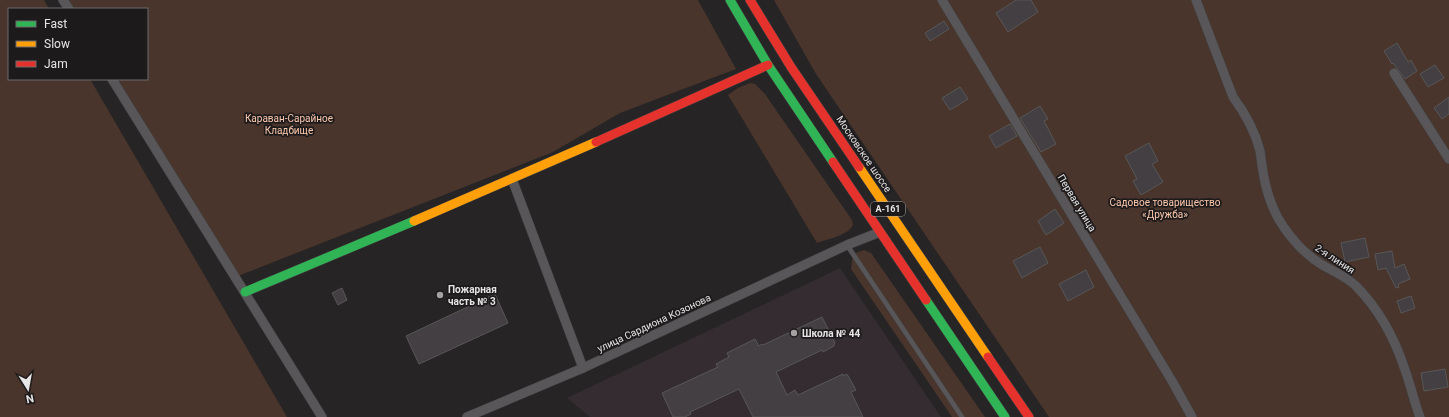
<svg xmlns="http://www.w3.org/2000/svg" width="1449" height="417" viewBox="0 0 1449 417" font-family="Roboto,sans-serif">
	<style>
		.built { fill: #342c30 }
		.green { fill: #49352c }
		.building { fill: #433f43; stroke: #585757 }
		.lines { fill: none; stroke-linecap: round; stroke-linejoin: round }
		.lane-casing { stroke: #424141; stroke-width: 5.5 }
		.street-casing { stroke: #424141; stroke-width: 10 }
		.fast-casing { stroke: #424141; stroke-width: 10 }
		.slow-casing { stroke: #424141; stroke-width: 10 }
		.jam-casing { stroke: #424141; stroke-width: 10 }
		.lane { stroke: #585658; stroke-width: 4.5 }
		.street { stroke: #585658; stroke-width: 9 }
		.fast { stroke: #30b455; stroke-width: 9 }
		.slow { stroke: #ff9f0a; stroke-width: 9 }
		.jam { stroke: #e5322d; stroke-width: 9 }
		.poi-dot { fill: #a3a1a2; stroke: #1d1a1b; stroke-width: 1.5 }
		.labels { text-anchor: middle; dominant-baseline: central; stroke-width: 3.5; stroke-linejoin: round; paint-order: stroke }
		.shield { fill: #1d1a1b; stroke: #aaa8a9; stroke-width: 1 }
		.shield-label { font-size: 9px; font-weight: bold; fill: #e7e5e6 }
		.park-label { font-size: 10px; fill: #fec9ae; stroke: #1d1a1b }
		.street-label { font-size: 10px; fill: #e7e5e6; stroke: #1d1a1b }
		.poi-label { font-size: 10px; font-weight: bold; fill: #e7e5e6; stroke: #1d1a1b; text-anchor: start }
	</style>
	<rect width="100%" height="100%" fill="#262425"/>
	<!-- built -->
	<path class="built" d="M 840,268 L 941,417 L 590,417 L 567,398 Z"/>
	<!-- green -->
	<g class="green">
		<path d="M 0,0 L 44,0 L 49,9 L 9,9 L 9,79 L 90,79 L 287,417 L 0,417 Z"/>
		<path d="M 65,0 L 698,0 L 736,69 L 620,113 L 553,152 L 238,276 L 114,79 L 147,79 L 147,9 L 70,9 Z"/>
		<path d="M 774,0 L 1449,0 L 1449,417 L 1049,417 L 816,74 Z"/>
		<path d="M 750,83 L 755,84 L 765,94 L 852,220 L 853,225 C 847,236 828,239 817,243 L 728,95 L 738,88 Z"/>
		<path d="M 864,250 L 871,253 L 985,417 L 952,417 L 851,269 L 853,254 Z"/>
	</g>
	<!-- building -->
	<g class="building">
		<path d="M 1016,0 L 1031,0 L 1038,12 L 1008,32 L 996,13 Z"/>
		<path d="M 944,21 L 949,29 L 930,41 L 925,33 Z"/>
		<path d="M 1397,43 L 1408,62 L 1411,60 L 1417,71 L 1405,79 L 1393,63 L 1392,64 L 1384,51 Z"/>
		<path d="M 1435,65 L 1444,78 L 1428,87 L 1420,74 Z"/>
		<path d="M 960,87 L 968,99 L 950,110 L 942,98 Z"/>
		<path d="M 1449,97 L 1449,114 L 1442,119 L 1434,108 Z"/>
		<path d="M 1040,106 L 1048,119 L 1044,121 L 1056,144 L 1041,152 L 1020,118 Z"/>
		<path d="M 1010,124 L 1017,136 L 996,148 L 989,136 Z"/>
		<path d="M 1149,143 L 1158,161 L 1152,164 L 1163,182 L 1141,195 L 1133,181 L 1137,179 L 1125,156 Z"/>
		<path d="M 1055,209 L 1064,223 L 1046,235 L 1038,221 Z"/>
		<path d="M 1365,238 L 1369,257 L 1345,262 L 1341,243 Z"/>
		<path d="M 1040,247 L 1048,263 L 1022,278 L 1013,261 Z"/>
		<path d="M 1392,251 L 1395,268 L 1404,264 L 1410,279 L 1398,284 L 1399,287 L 1396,288 L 1386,268 L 1378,270 L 1375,254 Z"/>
		<path d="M 1086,270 L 1094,287 L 1068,301 L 1059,284 Z"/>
		<path d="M 342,288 L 347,300 L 338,305 L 332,293 Z"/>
		<path d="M 495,294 L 508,323 L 419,364 L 406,336 Z"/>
		<path d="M 1411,296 L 1415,308 L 1401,313 L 1397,301 Z"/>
		<path d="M 822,317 L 835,343 L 834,344 L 834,346 L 823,352 L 822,350 L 776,372 L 787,395 L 795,390 L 798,395 L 843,374 L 843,376 L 847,374 L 856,390 L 851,392 L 863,417 L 753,417 L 739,389 L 690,412 L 691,414 L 685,417 L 673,417 L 662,393 L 718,367 L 716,364 L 729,357 L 727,353 L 755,339 L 759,346 L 762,344 L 763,345 Z"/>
		<path d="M 1445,369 L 1448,387 L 1424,391 L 1421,373 Z"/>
	</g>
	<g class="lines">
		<!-- lane casing -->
		<g class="lane-casing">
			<path id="lane" d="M 847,245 L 962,417"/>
		</g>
		<!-- street casing -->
		<g class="street-casing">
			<g id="street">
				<path d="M 63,0 L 69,9"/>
				<path d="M 942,0 L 1172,381 L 1192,417"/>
				<path d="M 1196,0 L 1233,97 C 1245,113 1255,131 1260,151 C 1261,158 1262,165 1263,172 C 1266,190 1272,210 1283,226 C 1293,241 1307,256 1324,266 C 1334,271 1346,277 1355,285 C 1378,308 1395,339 1405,370 C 1411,386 1414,402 1420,417"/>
				<path d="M 1394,73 L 1449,159"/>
				<path d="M 112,79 L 322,417"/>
				<path d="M 512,179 L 583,368"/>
				<path d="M 467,417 L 583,368 L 847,245 L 880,232"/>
			</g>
		</g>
		<!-- fast casing -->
		<g class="fast-casing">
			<g id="fast">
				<path d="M 730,0 L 768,65 L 833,162"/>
				<path d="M 245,292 L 414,221"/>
				<path d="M 926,300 L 1005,417"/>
			</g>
		</g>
		<!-- slow casing -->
		<g class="slow-casing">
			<g id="slow">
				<path d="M 859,167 L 988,357"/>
				<path d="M 414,221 L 596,142"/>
			</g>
		</g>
		<!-- jam casing -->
		<g class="jam-casing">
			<g id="jam">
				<path d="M 750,0 L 791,67 L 859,167"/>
				<path d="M 596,142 L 768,65"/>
				<path d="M 833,162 L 926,300"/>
				<path d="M 988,357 L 1029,417"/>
			</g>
		</g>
		<!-- lane -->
		<use href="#lane" class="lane"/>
		<!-- street -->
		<use href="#street" class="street"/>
		<!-- fast -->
		<use href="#fast" class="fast"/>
		<!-- slow -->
		<use href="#slow" class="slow"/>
		<!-- jam -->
		<use href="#jam" class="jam"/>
	</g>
	<!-- markers -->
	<g class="poi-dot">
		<circle cx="440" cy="295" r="4"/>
		<circle cx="794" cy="333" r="4"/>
	</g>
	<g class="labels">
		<!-- shield labels -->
		<rect class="shield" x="871" y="202" width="34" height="14" rx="3"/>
		<g class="shield-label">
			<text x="888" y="209">А-161</text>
		</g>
		<!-- park labels -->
		<g class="park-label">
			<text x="289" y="118">Караван-Сарайное<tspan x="289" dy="12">Кладбище</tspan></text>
			<text x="1165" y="202">Садовое товарищество<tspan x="1165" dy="12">«Дружба»</tspan></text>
		</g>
		<!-- street labels -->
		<g class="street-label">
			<text transform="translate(864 154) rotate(56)">Московское шоссе</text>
			<text transform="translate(1077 203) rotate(59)">Первая улица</text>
			<text transform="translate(1335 259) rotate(33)">2-я линия</text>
			<text transform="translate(654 323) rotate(-25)">улица Сардиона Козонова</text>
		</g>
		<!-- poi labels -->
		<g class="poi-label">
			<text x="448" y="289">Пожарная<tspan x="448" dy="12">часть № 3</tspan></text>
			<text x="802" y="333">Школа № 44</text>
		</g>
	</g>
	<!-- legend -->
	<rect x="8" y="8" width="140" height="72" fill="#1d1a1b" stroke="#6e6b6c"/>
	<rect x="16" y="21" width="20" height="6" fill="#30b455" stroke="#6e6b6c"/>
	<text x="44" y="28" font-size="12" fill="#e7e5e6">Fast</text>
	<rect x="16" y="41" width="20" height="6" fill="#ff9f0a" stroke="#6e6b6c"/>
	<text x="44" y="48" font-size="12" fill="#e7e5e6">Slow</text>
	<rect x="16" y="61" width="20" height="6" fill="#e5322d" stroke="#6e6b6c"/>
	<text x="44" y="68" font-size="12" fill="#e7e5e6">Jam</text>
	<!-- north arrow -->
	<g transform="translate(28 389) rotate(169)" stroke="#1d1a1b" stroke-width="3" paint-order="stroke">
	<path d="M0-3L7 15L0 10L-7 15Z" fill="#e7e5e6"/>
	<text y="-6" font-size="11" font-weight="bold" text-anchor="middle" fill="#e7e5e6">N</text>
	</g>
</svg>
